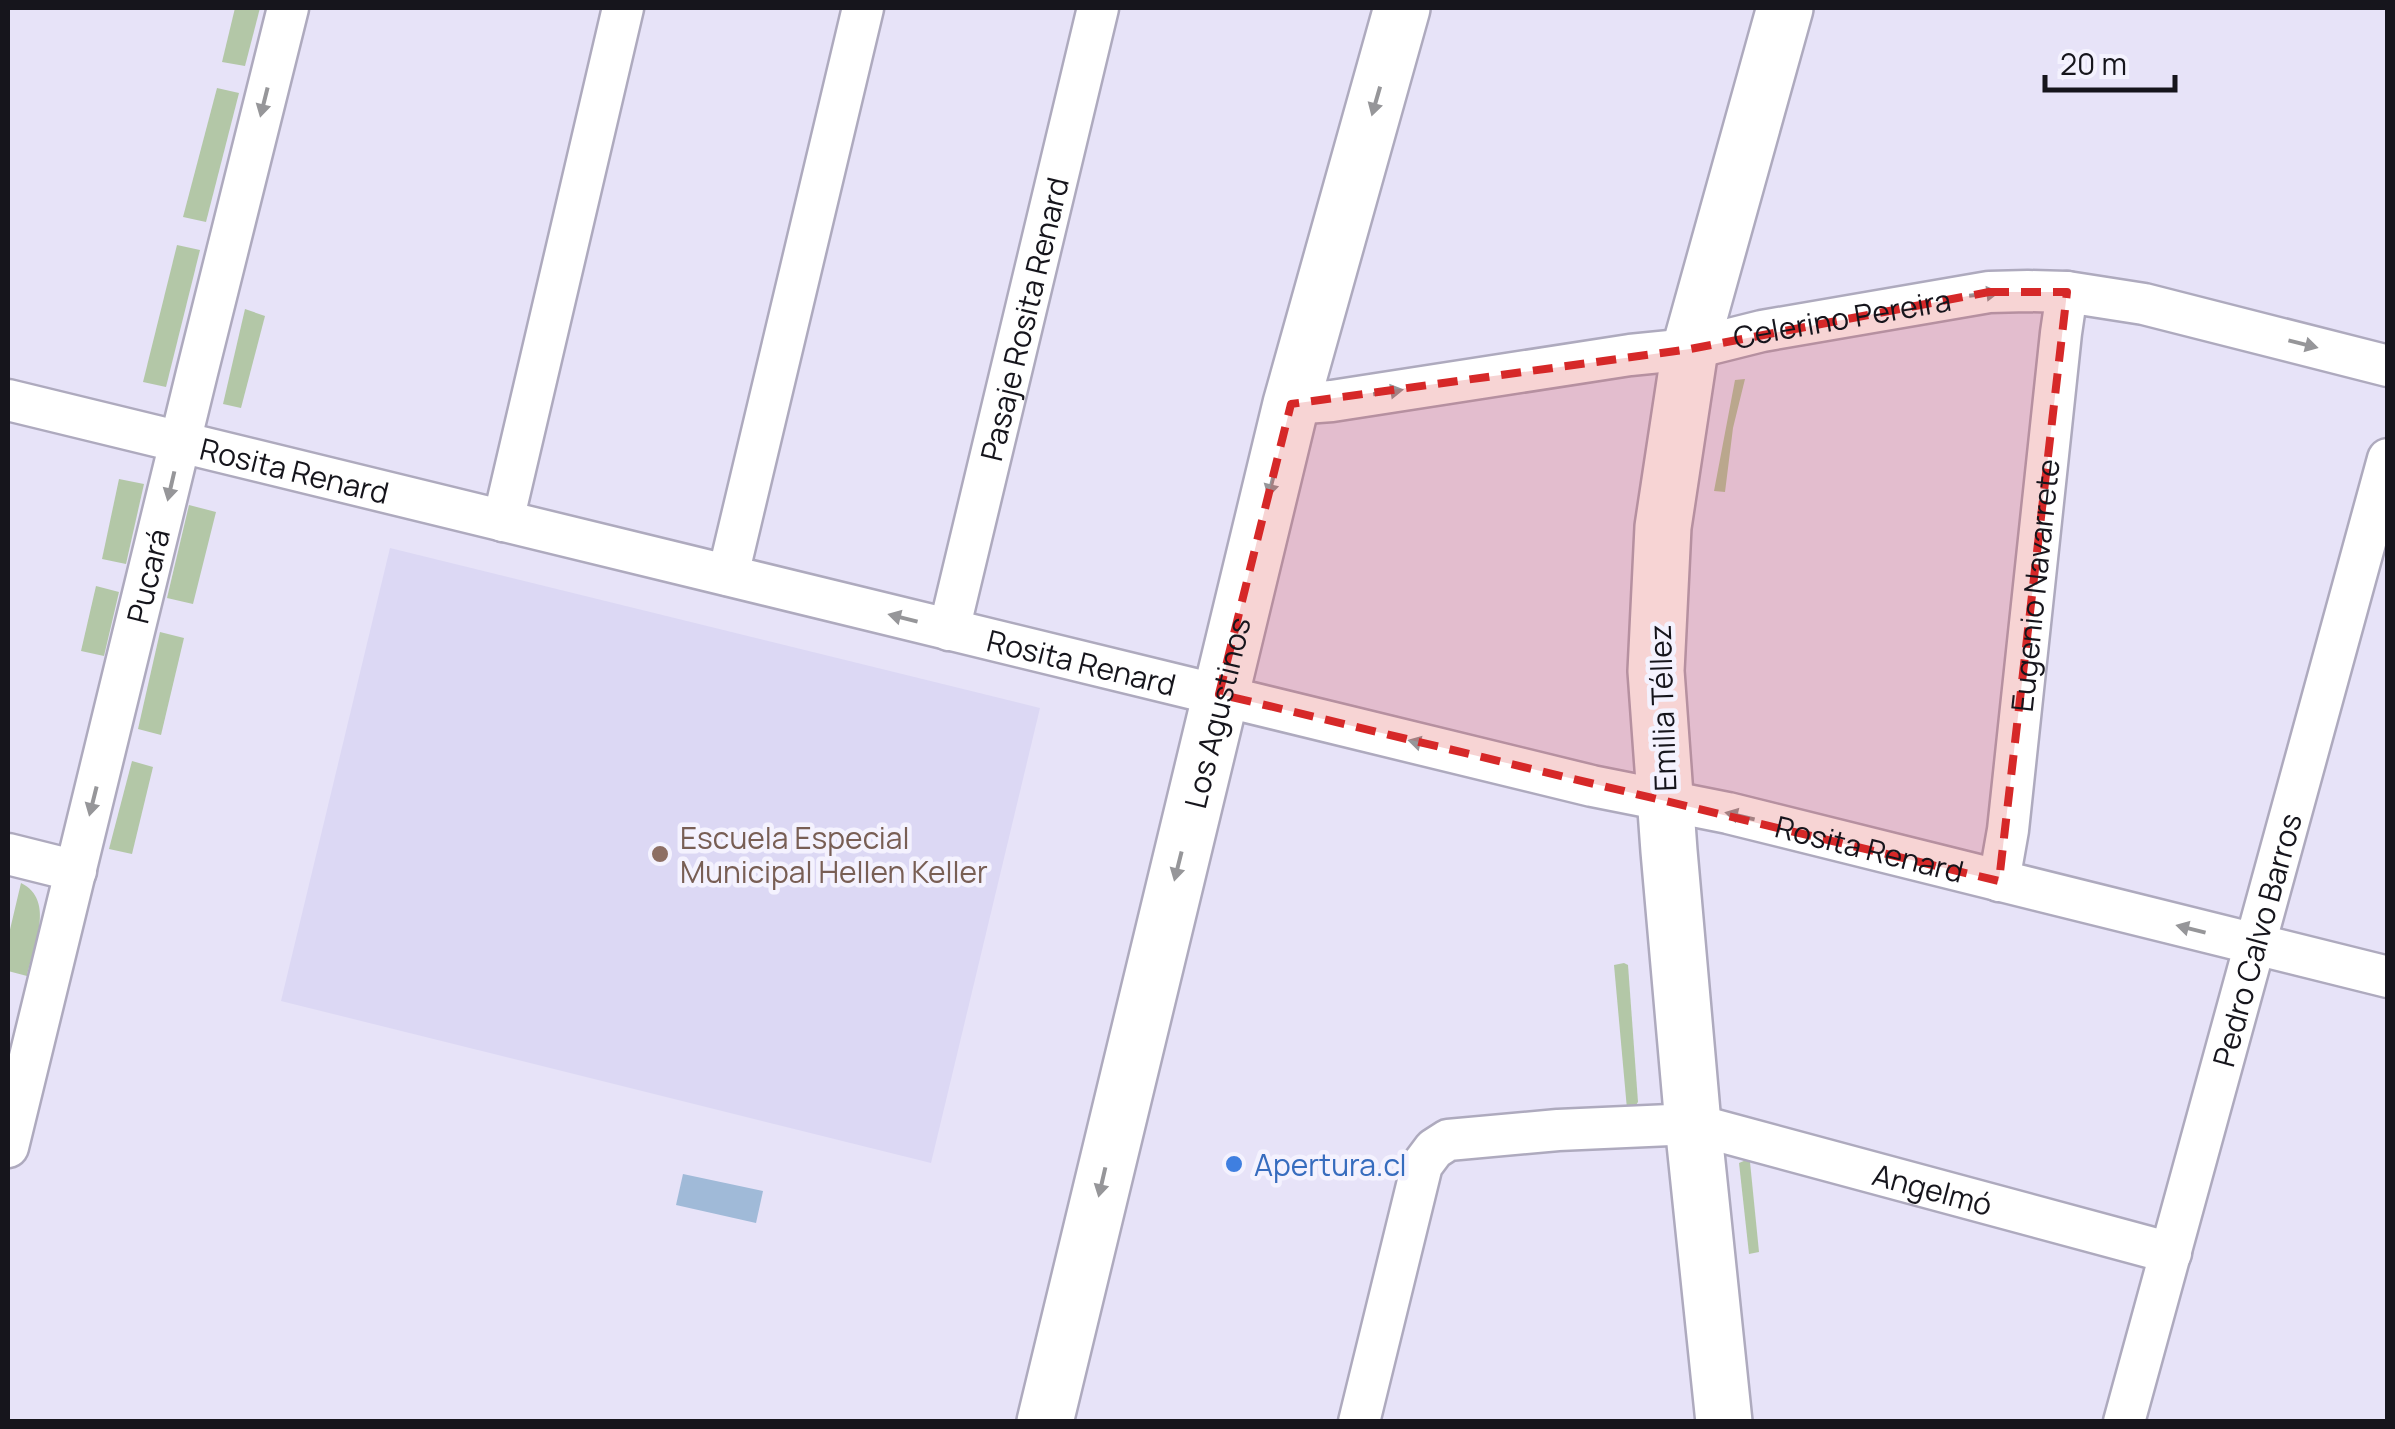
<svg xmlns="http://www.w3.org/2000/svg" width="2395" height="1429" viewBox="0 0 2395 1429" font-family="Manrope,sans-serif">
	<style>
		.built { fill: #dcd8f4 }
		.green { fill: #b3c7a7 }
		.water { fill: #a0bad8 }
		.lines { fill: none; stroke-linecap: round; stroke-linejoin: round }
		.street-casing { stroke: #aeaabe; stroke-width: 45 }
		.secondary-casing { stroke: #aeaabe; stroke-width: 60 }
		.street { stroke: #fff; stroke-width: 40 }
		.secondary { stroke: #fff; stroke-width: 55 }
		.oneway { fill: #969699 }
		.marked { fill: #d62828; fill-opacity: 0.2; stroke: #d62828; stroke-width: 8; stroke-dasharray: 20 12; stroke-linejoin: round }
		.education-dot { fill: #8d6e63; stroke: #f4f2fe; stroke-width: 4 }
		.shop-dot { fill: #3f7fe0; stroke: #f4f2fe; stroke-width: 4 }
		.labels { text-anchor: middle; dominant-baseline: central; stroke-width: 9; stroke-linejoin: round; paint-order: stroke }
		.street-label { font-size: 30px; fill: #16151c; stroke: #f4f2fe }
		.education-label { font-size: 30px; fill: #785e54; stroke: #f4f2fe; text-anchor: start }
		.shop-label { font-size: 30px; fill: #366cbe; stroke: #f4f2fe; text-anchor: start }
	</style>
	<rect width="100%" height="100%" fill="#e7e3f8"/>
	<!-- built -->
	<path class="built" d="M 390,548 L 1040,708 L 931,1163 L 281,1001 Z"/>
	<!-- green -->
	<g class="green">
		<path d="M 235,8 L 260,8 L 245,66 L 222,62 Z"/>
		<path d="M 217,88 L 239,93 L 206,222 L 183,217 Z"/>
		<path d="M 177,245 L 200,250 L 166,387 L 143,382 Z"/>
		<path d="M 245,309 L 265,316 L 241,408 L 223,404 Z"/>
		<path d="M 1745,379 L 1733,428 L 1725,492 L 1714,491 L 1735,380 Z"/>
		<path d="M 119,479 L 144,484 L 126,564 L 102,559 Z"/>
		<path d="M 189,505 L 216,512 L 193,604 L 167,598 Z"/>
		<path d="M 96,586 L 119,592 L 104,656 L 81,651 Z"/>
		<path d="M 160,632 L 184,638 L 161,735 L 138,729 Z"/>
		<path d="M 132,761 L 153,767 L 132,854 L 109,849 Z"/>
		<path d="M 21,883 C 56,900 33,947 27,976 L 8,971 L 8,938 Z"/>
		<path d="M 1624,963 L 1628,965 L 1638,1102 L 1634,1108 L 1627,1109 L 1614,965 Z"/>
		<path d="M 1746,1160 L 1750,1162 L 1759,1252 L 1749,1254 L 1739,1163 Z"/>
	</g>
	<!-- water -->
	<path class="water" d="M 683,1174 L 763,1191 L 756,1223 L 676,1205 Z"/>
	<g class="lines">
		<!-- street casing -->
		<g class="street-casing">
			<g id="street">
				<path id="s1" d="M 8,400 L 1592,786 L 1728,813 L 2388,977"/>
				<path id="s2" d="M 1291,404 L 1332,401 L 1630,355 L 1690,349 L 1762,331 L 1989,292 L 2028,291 L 2067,292 L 2144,304 L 2388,366"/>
				<path d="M 503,521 L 623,8"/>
				<path d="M 728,575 L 863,8"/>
				<path id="s3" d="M 949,630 L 1098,8"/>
				<path d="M 8,854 L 76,871"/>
				<path id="s4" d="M 1999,881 L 2008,830 L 2061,333 L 2067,292"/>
				<path id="s5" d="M 8,1147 C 101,767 192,387 288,8"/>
				<path id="s6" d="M 1359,1422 L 1422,1165 L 1434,1149 L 1448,1140 L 1558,1130 L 1693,1124 L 2171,1253"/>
				<path id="s7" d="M 2124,1422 L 2388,459"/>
			</g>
		</g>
		<!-- secondary casing -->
		<g class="secondary-casing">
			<g id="secondary">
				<path id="s8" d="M 1045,1422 L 1291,404 L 1402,8"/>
				<path d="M 1724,1422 L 1693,1124 L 1669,851 L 1656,671 L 1663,527 L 1690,349 L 1785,8"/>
			</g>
		</g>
		<!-- street -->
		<use href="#street" class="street"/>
		<!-- secondary -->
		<use href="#secondary" class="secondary"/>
	</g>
	<!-- one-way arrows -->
	<defs><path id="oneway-solid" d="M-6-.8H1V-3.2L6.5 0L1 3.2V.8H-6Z" transform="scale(2.5)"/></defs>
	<g class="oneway">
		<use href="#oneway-solid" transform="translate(1376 101) rotate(106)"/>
		<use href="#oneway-solid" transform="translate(264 102) rotate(104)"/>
		<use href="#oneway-solid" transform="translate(1984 294) rotate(-7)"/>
		<use href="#oneway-solid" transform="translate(2303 344) rotate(14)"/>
		<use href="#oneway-solid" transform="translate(1388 392) rotate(-9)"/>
		<use href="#oneway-solid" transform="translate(1272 482) rotate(104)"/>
		<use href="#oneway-solid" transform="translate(171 486) rotate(103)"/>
		<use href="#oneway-solid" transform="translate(903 618) rotate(-166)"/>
		<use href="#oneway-solid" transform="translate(1423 744) rotate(-166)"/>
		<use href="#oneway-solid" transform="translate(93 801) rotate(104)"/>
		<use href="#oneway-solid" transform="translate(1740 816) rotate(-167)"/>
		<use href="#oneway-solid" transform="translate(1178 866) rotate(104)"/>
		<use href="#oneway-solid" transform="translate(2191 929) rotate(-166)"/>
		<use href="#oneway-solid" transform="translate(1102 1182) rotate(103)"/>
	</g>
	<!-- marked area -->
	<path class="marked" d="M 1989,292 L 2067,292 L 1999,881 L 1219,694 L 1291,404 L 1690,349 Z"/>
	<!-- markers -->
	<circle class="education-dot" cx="660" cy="854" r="10"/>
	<circle class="shop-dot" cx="1234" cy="1164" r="10"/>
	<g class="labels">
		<!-- street labels -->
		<g class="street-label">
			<text stroke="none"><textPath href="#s3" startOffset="320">Pasaje Rosita Renard</textPath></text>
			<text stroke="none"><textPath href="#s2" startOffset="558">Celerino Pereira</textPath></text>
			<text stroke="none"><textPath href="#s1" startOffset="295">Rosita Renard</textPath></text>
			<text stroke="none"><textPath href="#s5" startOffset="588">Pucará</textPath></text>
			<text stroke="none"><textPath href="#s4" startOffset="298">Eugenio Navarrete</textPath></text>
			<text stroke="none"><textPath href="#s1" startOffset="1105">Rosita Renard</textPath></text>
			<text transform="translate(1662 708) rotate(-92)">Emilia Téllez</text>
			<text stroke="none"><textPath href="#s8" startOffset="730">Los Agustinos</textPath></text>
			<text stroke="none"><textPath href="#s1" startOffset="1915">Rosita Renard</textPath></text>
			<text stroke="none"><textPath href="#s7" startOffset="500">Pedro Calvo Barros</textPath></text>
			<text stroke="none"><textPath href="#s6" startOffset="795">Angelmó</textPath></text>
		</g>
		<!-- education labels -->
		<g class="education-label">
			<text x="680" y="837">Escuela Especial<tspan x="680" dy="34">Municipal Hellen Keller</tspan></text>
		</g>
		<!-- shop labels -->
		<g class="shop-label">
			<text x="1254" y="1164">Apertura.cl</text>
		</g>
	</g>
	<!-- border -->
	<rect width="2395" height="1429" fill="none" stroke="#16151c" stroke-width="20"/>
	<!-- scale -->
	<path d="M2045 75v15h130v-15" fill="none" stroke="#16151c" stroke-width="5"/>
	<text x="2060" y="75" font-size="30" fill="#16151c" stroke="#f4f2fe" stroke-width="8" paint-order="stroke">20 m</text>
</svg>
